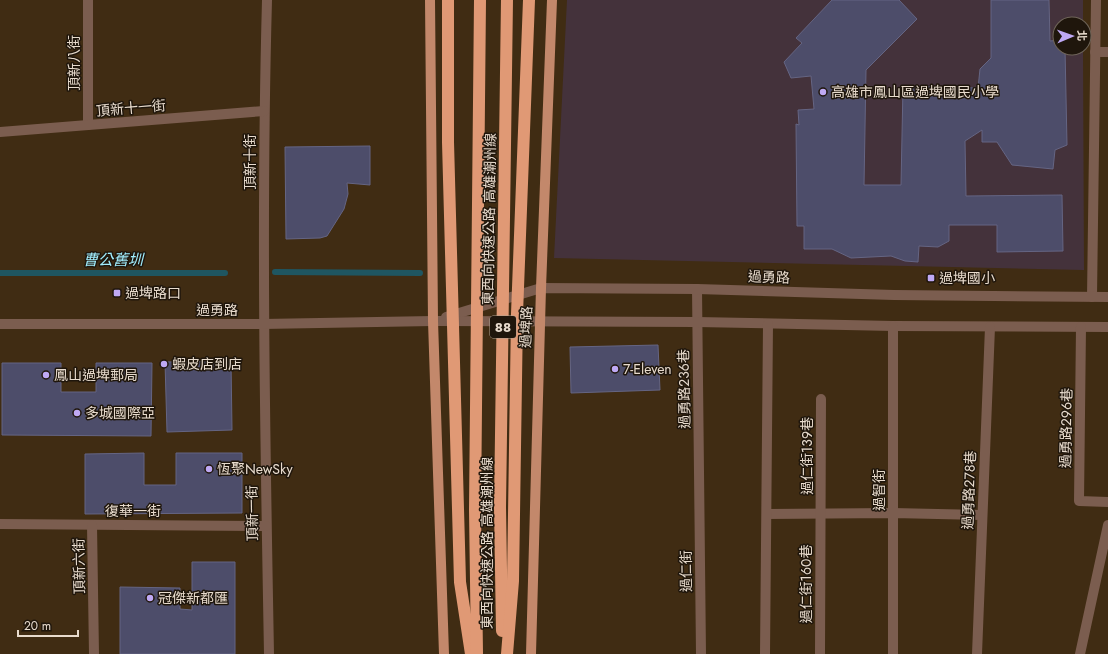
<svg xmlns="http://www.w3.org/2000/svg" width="1108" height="654" viewBox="0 0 1108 654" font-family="Jost,'Noto Sans TC',sans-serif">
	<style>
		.education { fill: #44323b }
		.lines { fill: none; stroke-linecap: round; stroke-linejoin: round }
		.stream { stroke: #1f5661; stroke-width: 6 }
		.building { fill: #4d4d6a; stroke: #656583 }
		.minor { stroke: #7b5d4f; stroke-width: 10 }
		.major { stroke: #c3886b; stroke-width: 10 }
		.highway { stroke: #e09975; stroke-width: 12 }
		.poi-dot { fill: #bfa9f4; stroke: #1f160c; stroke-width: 1.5 }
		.labels { text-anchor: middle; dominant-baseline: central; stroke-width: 3; stroke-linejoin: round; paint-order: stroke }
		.shield { fill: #1f160c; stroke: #aca093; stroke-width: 1 }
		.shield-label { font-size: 13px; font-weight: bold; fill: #e8dbcd }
		.street-label { font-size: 14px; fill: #e8dbcd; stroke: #1f160c }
		.poi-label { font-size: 14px; fill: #e8dbcd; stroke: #1f160c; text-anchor: start }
		.water-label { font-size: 15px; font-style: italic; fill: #a1edfd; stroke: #1f160c }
	</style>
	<rect width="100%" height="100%" fill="#402c13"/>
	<!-- education -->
	<path class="education" d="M 567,0 L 1083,0 L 1083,24 L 1060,24 L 1060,48 L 1083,48 L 1084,270 L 554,258 Z"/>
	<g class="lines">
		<!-- stream -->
		<g class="stream">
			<path d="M 275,272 L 420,273"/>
			<path d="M 0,273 L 225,273"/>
		</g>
	</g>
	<!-- building -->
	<g class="building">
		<path d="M 832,0 L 899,0 L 917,19 L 866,70 L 864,185 L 901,185 L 903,86 L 978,88 L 980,69 L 991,58 L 991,0 L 1049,0 L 1050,41 L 1060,40 L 1060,48 L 1065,48 L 1067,145 L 1055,150 L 1053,169 L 1012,165 L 997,142 L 982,142 L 982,130 L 965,141 L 966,196 L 1062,195 L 1063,251 L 997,252 L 997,225 L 949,225 L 949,241 L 938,247 L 919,246 L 918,262 L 905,261 L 891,256 L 851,258 L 832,249 L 804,249 L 804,226 L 797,226 L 796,124 L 799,125 L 798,110 L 814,109 L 811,76 L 791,78 L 784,62 L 802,43 L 796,38 Z"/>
		<path d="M 370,146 L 370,185 L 347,183 L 348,194 L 344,209 L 327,236 L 320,238 L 286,239 L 285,147 Z"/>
		<path d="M 658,345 L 660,390 L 571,393 L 570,347 Z"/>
		<path d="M 231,361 L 232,430 L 167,432 L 165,362 Z"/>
		<path d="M 2,363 L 61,363 L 61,392 L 96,392 L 96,363 L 152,363 L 151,436 L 2,435 Z"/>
		<path d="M 144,453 L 144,485 L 176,485 L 176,453 L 242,453 L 242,513 L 85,514 L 85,454 Z"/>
		<path d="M 192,562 L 235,562 L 235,654 L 120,654 L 120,587 L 180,588 L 180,609 L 192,610 Z"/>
	</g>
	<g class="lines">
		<!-- minor -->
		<g class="minor">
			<path d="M 88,0 L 88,125"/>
			<path d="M 267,0 C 261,218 265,436 269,654"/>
			<path d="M 1095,52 L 1108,52"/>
			<path d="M 0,132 L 264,111"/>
			<path d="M 697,289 L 701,654"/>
			<path d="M 1092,297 L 1096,0"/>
			<path d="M 446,317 L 541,288 L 697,289 L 894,295 L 1108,297"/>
			<path d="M 0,324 L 263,324 L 433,321 L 697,322 L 893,326 L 1108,327"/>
			<path d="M 1081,327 L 1079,501 L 1108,502"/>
			<path d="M 767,514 L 893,513 L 982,515"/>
			<path d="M 0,524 L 266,526"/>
			<path d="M 92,525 L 94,654"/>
			<path d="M 765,654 L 768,324"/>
			<path d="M 820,654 L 821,399"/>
			<path d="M 893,654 L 893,326"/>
			<path d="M 977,654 L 990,327"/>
			<path d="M 1080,654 L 1108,525"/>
		</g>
		<!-- major -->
		<g class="major">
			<path d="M 430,0 L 433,321 L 444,654"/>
			<path d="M 531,654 L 541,288 L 552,0"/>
		</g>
		<!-- highway -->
		<g class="highway">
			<path d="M 448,0 L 448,142 L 460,582 L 471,654"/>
			<path d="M 502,631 L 500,507 L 507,0"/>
			<path d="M 477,653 L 475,510 L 480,0"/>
			<path d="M 507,654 L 513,581 L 517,314 L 529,0"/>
		</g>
	</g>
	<!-- markers -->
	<g class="poi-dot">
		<circle cx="823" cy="92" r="4"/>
		<rect x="927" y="274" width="8" height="8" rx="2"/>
		<rect x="113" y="289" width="8" height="8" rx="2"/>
		<circle cx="164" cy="364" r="4"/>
		<circle cx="615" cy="369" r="4"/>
		<circle cx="46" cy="375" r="4"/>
		<circle cx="77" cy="413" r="4"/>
		<circle cx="209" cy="469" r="4"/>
		<circle cx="150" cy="598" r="4"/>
	</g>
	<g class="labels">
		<!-- shield labels -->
		<rect class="shield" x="490" y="316" width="26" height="22" rx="3"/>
		<g class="shield-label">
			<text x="503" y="327">88</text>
		</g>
		<!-- street labels -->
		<g class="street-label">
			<text transform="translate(74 63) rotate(-90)">頂新八街</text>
			<text transform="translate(131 108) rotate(-5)">頂新十一街</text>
			<text transform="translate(250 162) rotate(-90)">頂新十街</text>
			<text transform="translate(489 219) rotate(-89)">東西向快速公路 高雄潮州線</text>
			<text transform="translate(769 277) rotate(2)">過勇路</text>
			<text x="217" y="310">過勇路</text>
			<text transform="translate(526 327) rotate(-88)">過埤路</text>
			<text transform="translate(684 389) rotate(-91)">過勇路236巷</text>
			<text transform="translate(1066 428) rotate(-89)">過勇路296巷</text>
			<text transform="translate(807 456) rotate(-90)">過仁街139巷</text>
			<text transform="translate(879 490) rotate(-90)">過智街</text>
			<text transform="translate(969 490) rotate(-88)">過勇路278巷</text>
			<text x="133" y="511">復華一街</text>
			<text transform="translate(252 513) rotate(-91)">頂新一街</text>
			<text transform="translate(487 543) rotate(-90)">東西向快速公路 高雄潮州線</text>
			<text transform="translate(79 566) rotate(-91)">頂新六街</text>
			<text transform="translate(686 571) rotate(-91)">過仁街</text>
			<text transform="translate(806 584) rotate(-90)">過仁街160巷</text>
		</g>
		<!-- poi labels -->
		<g class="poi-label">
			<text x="831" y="92">高雄市鳳山區過埤國民小學</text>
			<text x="939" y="278">過埤國小</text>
			<text x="125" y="293">過埤路口</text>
			<text x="172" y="364">蝦皮店到店</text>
			<text x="623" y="369">7-Eleven</text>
			<text x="54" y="375">鳳山過埤郵局</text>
			<text x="85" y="413">多城國際亞</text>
			<text x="217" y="469">恆聚NewSky</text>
			<text x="158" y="598">冠傑新都匯</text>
		</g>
		<!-- water labels -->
		<g class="water-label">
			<text x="113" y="260">曹公舊圳</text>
		</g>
	</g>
	<!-- north arrow -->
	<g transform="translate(1072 36) rotate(88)"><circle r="19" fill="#1f160c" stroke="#6f6559"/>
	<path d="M0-3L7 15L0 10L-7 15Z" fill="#bfa9f4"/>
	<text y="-6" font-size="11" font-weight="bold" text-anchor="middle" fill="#e8dbcd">北</text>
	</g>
	<!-- scale -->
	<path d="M18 630v6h60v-6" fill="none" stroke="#e8dbcd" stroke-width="2"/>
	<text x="24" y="630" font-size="12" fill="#e8dbcd" stroke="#1f160c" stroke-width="3" paint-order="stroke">20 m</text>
</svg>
